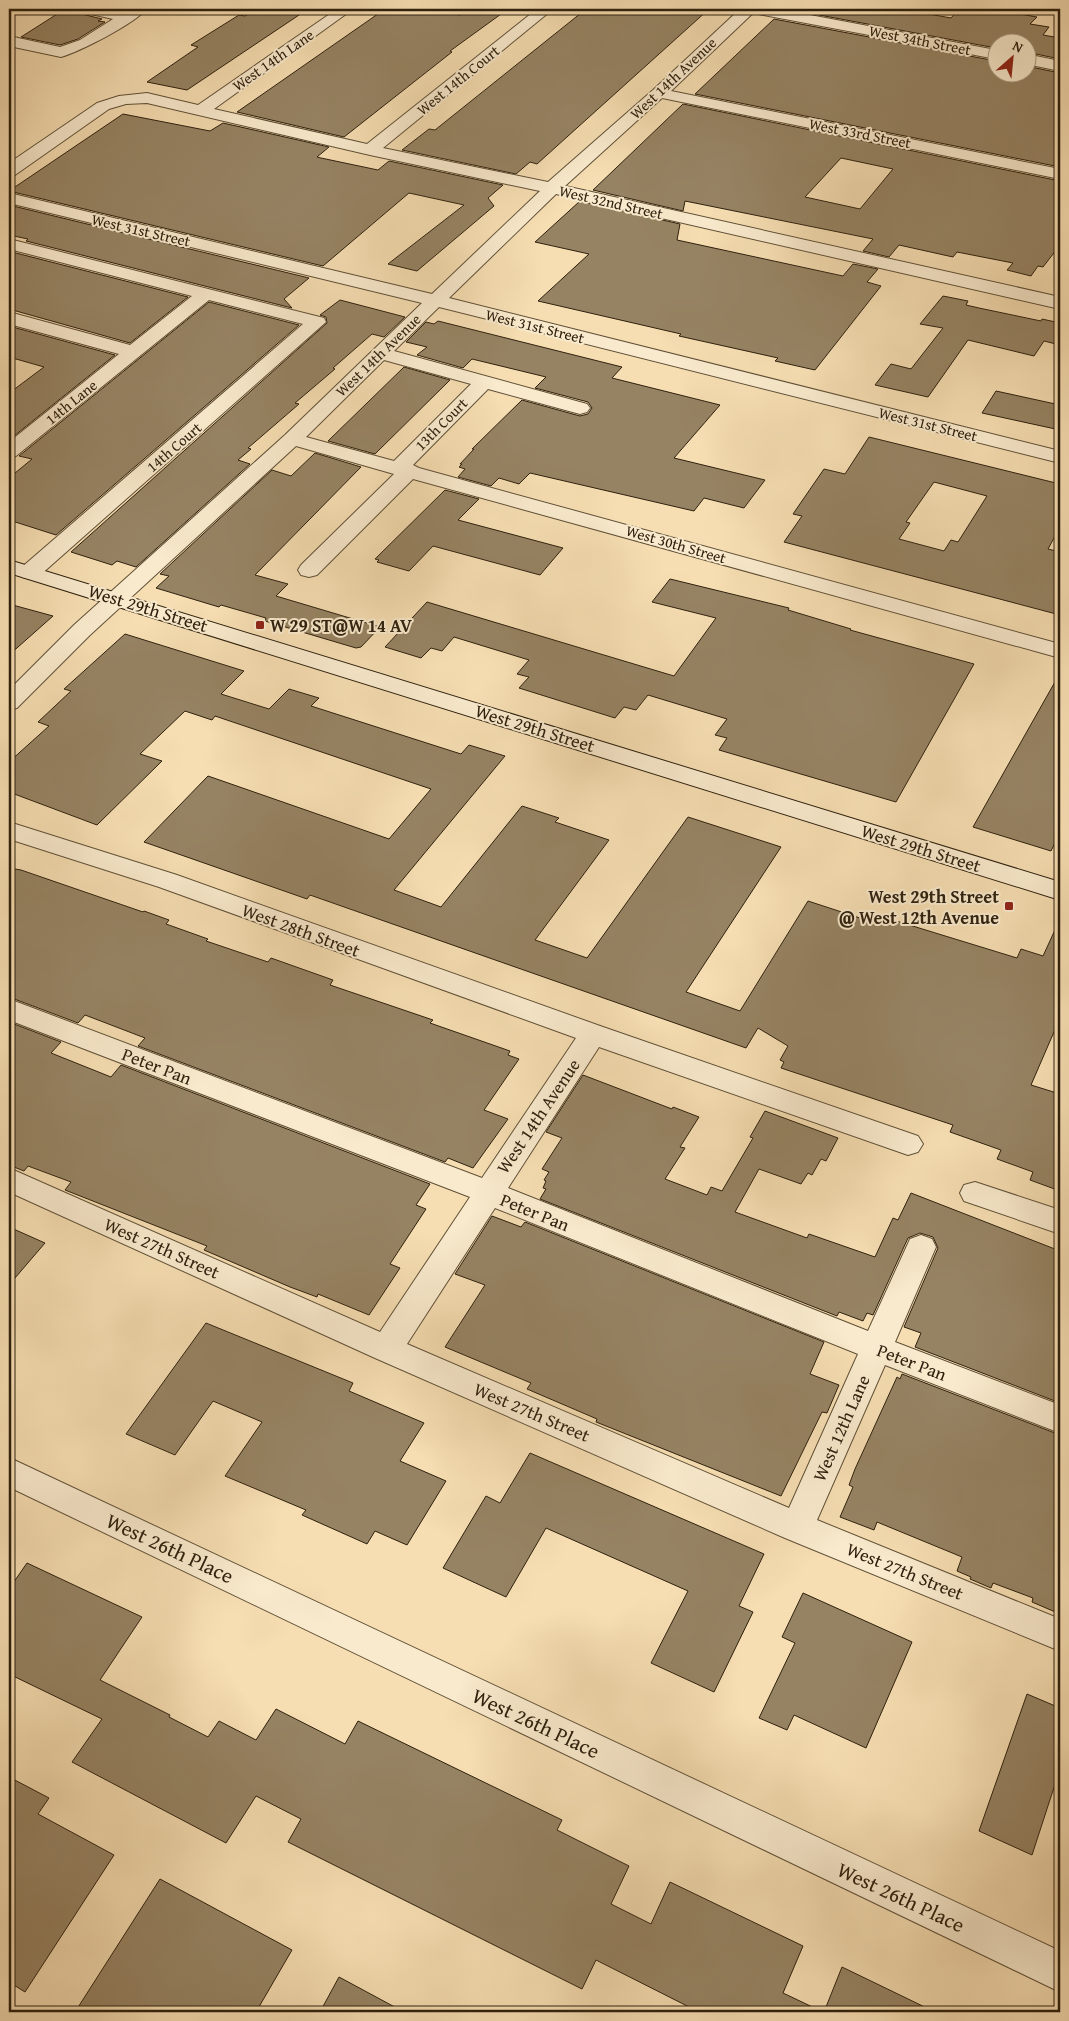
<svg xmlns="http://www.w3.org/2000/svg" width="1069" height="2021" viewBox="0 0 1069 2021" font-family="'Gentium Book Plus',serif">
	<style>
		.building { fill: #968363; stroke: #2e200e; fill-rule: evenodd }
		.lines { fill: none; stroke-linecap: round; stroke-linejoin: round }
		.street-casing { stroke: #605037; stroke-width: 2 }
		.secondary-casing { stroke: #2e200e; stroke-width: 2 }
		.street { fill: #f9eacd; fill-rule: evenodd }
		.secondary { fill: #f9eacd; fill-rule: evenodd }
		.poi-dot { fill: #8f2418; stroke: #f9eacd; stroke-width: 2 }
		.labels { text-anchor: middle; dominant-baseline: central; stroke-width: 4; stroke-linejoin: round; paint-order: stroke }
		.far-street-label { font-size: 15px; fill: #2e200e; stroke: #f9eacd }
		.street-label { font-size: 18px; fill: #2e200e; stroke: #f9eacd }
		.poi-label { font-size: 18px; font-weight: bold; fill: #2e200e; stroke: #f9eacd; text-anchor: start }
		.near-street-label { font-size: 21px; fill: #2e200e; stroke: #f9eacd }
	</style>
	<rect width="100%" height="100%" fill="#f6deb2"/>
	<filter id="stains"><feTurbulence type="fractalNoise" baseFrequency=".004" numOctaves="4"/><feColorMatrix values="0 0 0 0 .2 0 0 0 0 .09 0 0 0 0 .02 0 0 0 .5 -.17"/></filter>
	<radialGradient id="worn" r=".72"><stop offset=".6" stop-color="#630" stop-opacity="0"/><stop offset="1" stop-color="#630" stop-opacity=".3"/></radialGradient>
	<!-- building -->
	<g class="building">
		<path d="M 65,9 L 78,9 L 82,14 L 102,19 L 98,21 L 105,22 L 78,39 L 60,45 L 21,37 Z"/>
		<path d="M 266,9 L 308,9 L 187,90 L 147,82 L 198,47 L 191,45 L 239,15 L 245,16 L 253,11 L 259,13 Z"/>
		<path d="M 385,9 L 426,9 L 460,15 L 469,9 L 508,9 L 450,51 L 452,52 L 344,137 L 237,112 Z"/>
		<path d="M 586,9 L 620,11 L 622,9 L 709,9 L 537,164 L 530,162 L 516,174 L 402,150 L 429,129 L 435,130 Z"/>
		<path d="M 787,9 L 901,9 L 951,18 L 959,9 L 992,9 L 1037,17 L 1030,24 L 1049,27 L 1043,35 L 1060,38 L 1060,59 L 1026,52 L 1026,42 L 996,42 L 996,48 Z"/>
		<path d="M 774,19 L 996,61 L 996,72 L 1026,72 L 1026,66 L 1060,73 L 1060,167 L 695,94 Z"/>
		<path d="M 683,104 L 1060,181 L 1060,245 L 1043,267 L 1038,266 L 1031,276 L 1007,270 L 1013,263 L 957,252 L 953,257 L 899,245 L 889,257 L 863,251 L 873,239 L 685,201 L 683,211 L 593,190 ZM 841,158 L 893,169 L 860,209 L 805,197 Z"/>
		<path d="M 123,114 L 210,131 L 223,123 L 329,147 L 317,157 L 321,158 L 378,170 L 389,161 L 503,185 L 488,198 L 494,206 L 417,271 L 388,264 L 464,205 L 409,193 L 323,266 L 9,191 Z"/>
		<path d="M 580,201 L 680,224 L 677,240 L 843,276 L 853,264 L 878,269 L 867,282 L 881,286 L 815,370 L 775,361 L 778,358 L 679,336 L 681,334 L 538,301 L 589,254 L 535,242 Z"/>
		<path d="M 9,205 L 309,278 L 284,299 L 292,308 L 26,241 L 28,239 L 9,235 Z"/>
		<path d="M 12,252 L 188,297 L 130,343 L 9,309 L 9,255 Z"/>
		<path d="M 943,296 L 968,301 L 966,305 L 979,308 L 1041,321 L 1042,319 L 1060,323 L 1060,345 L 1044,341 L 1034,356 L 968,340 L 928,397 L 875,385 L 891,364 L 911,369 L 943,328 L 920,324 Z"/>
		<path d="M 340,300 L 405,317 L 384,337 L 372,334 L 333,368 L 335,369 L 295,403 L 299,404 L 248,448 L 251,449 L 238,460 L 250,464 L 136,567 L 117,561 L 112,565 L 71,552 L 327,323 L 326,317 L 320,315 Z"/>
		<path d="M 209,302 L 299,325 L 56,535 L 9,520 L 9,478 L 32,459 L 19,456 Z"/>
		<path d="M 438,321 L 622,367 L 612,378 L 720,405 L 674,458 L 765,480 L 744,508 L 704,498 L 694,511 L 530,473 L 519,484 L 499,478 L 491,486 L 458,477 L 465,469 L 459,467 L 462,464 L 460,464 L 474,449 L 472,449 L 522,400 L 580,416 L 588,414 L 592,408 L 588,402 L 535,388 L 546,377 L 542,376 L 472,359 L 463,368 L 417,355 L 427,347 L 406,342 L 426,322 L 434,324 Z"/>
		<path d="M 9,326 L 115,355 L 9,440 L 9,396 L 15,392 L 12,391 L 44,367 L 9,357 Z"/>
		<path d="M 404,367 L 450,380 L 375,454 L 328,441 Z"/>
		<path d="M 996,391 L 1060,405 L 1060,430 L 982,413 Z"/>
		<path d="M 869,437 L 1060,484 L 1060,527 L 1048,549 L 1060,552 L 1060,615 L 784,542 L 802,516 L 793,514 L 824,469 L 845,474 ZM 934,482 L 987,496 L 958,542 L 951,540 L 944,551 L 899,539 L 910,523 L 906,522 Z"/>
		<path d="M 315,453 L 361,467 L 255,575 L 288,584 L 276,596 L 380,627 L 361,647 L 356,648 L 265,621 L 266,618 L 221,605 L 219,607 L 156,588 L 169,576 L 160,574 L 272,470 L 291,476 Z"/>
		<path d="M 445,490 L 479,499 L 458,520 L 563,548 L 540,575 L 433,546 L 409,571 L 377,562 L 379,560 L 375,559 Z"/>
		<path d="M 670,579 L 789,608 L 788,610 L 851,629 L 850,630 L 974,664 L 896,802 L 719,750 L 727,738 L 715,735 L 727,719 L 648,695 L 636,710 L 624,707 L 615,718 L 519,688 L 529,677 L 517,674 L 529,660 L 454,637 L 442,651 L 431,648 L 421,658 L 385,647 L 427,602 L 674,676 L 716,618 L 652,602 Z"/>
		<path d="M 9,604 L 53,616 L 9,655 Z"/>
		<path d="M 125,634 L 244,671 L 221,694 L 269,709 L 289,689 L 319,698 L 311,706 L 461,754 L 469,745 L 505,756 L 394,890 L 441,907 L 522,806 L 559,818 L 555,822 L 609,840 L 535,940 L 587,958 L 688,817 L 781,847 L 686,992 L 740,1011 L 808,901 L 863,919 L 867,912 L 1017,958 L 1021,949 L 1043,956 L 1060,919 L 1060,1018 L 1031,1085 L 1060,1094 L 1060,1191 L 1030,1180 L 1033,1172 L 997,1159 L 1001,1150 L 950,1132 L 953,1125 L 781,1068 L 784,1062 L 780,1060 L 788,1046 L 758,1028 L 746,1048 L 310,895 L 307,899 L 144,842 L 208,776 L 389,839 L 431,789 L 215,716 L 212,720 L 185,711 L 140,754 L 162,761 L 97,825 L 9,792 L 9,762 L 49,726 L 38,722 L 71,691 L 64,689 Z"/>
		<path d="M 1060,673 L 1060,833 L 1051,851 L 973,827 Z"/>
		<path d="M 9,868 L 21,870 L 143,912 L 144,911 L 169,920 L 166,924 L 208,939 L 206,941 L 268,962 L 271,958 L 333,980 L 330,985 L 433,1020 L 430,1023 L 510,1051 L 508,1055 L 519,1059 L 484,1110 L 508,1119 L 473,1168 L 448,1158 L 445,1162 L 138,1046 L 145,1038 L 85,1015 L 78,1023 L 9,997 Z"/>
		<path d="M 9,1022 L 61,1042 L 51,1053 L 111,1077 L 121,1065 L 430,1184 L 416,1205 L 426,1209 L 390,1264 L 400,1268 L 369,1315 L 318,1294 L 317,1297 L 290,1287 L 204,1250 L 207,1246 L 65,1190 L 71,1182 L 28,1166 L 24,1171 L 9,1165 Z"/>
		<path d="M 583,1075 L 672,1109 L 673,1107 L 699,1117 L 680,1147 L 685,1148 L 665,1179 L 707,1195 L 711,1187 L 722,1191 L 753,1138 L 750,1137 L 765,1111 L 838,1138 L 826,1161 L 821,1159 L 812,1175 L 808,1173 L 801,1184 L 759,1169 L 735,1212 L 807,1238 L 809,1234 L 875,1257 L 893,1218 L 898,1220 L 911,1193 L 1060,1251 L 1060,1403 L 915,1347 L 921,1333 L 904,1327 L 938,1248 L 933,1237 L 920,1233 L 908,1238 L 873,1315 L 867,1313 L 863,1321 L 839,1312 L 837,1316 L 540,1199 L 546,1189 L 543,1188 L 546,1181 L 544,1180 L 549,1172 L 542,1169 L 562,1138 L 546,1132 Z"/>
		<path d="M 492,1216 L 521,1227 L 525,1222 L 824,1342 L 810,1374 L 839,1385 L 827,1413 L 822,1412 L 781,1496 L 596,1422 L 597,1419 L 527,1389 L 531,1383 L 445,1347 L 485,1285 L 455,1274 Z"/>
		<path d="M 9,1227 L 45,1243 L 9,1285 Z"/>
		<path d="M 206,1323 L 353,1383 L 349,1391 L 424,1423 L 400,1461 L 446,1481 L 407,1545 L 375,1531 L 367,1544 L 302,1515 L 306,1510 L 225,1476 L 262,1422 L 213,1401 L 175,1455 L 126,1434 Z"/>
		<path d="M 902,1374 L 1060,1435 L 1060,1614 L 1032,1602 L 1033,1598 L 993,1583 L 991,1588 L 970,1579 L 971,1577 L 957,1571 L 962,1557 L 877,1522 L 874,1530 L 840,1517 L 853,1487 L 849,1485 L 855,1469 L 897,1377 L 900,1379 Z"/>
		<path d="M 530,1453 L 764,1554 L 739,1606 L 753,1612 L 714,1692 L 651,1663 L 688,1591 L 546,1528 L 506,1597 L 443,1568 L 486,1496 L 500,1503 Z"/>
		<path d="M 27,1563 L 142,1617 L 100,1680 L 170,1715 L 169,1717 L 208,1737 L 219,1721 L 256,1740 L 276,1709 L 345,1744 L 358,1721 L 562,1820 L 557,1830 L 629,1866 L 611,1904 L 651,1924 L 670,1882 L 803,1946 L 783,1993 L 823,2012 L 699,2012 L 596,1960 L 582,1989 L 288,1842 L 301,1819 L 256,1796 L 226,1843 L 72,1762 L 102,1719 L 9,1674 L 9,1589 Z"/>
		<path d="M 803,1593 L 912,1642 L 866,1748 L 794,1715 L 787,1730 L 759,1718 L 795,1643 L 782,1637 Z"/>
		<path d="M 1027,1694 L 1060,1708 L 1060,1769 L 1032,1855 L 979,1831 Z"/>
		<path d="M 9,1777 L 49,1798 L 38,1814 L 114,1855 L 25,1992 L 9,1982 Z"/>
		<path d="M 160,1879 L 292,1950 L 256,2012 L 75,2012 Z"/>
		<path d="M 842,1967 L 935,2012 L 824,2012 Z"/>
		<path d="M 339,1977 L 404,2012 L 320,2012 Z"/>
	</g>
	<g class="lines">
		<!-- street casing -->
		<g class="street-casing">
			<g id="street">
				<path d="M 80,9 L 108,9 L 124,12 L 129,9 L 146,9 C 136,23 79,52 61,57 L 9,46 L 9,36 L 60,47 L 80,40 L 113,19 L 82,12 Z"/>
				<path d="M 337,9 L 353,9 L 214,109 L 367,144 L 537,9 L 553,9 L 383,148 L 548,182 L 653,90 L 740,9 L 778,9 L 996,50 L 996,59 L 753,13 L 671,91 L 1060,169 L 1060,179 L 662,98 L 565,186 L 1060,297 L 1060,309 L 556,194 L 449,298 L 1060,451 L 1060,463 L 439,307 L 394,351 L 587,404 L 590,408 L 587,412 L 580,414 L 488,389 L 413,465 L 419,468 L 1060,644 L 1060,658 L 413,479 L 317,575 L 309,577 L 301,575 L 298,570 L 301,565 L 394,474 L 296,446 L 90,635 L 17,708 L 9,710 L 9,690 L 74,625 L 285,435 L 422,303 L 9,203 L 9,193 L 432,294 L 540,191 L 370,155 L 147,103 L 126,104 L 109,109 L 15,175 L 9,176 L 9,163 L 97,103 L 119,96 L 147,93 L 198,105 ZM 384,360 L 471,384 L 394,461 L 306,437 Z"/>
				<path d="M 1026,54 L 1060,61 L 1060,71 L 1026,64 Z"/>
				<path d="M 9,239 L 324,318 L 326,322 L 38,577 L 30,579 L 22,577 L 19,572 L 22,567 L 303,324 L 209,300 L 16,456 L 9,458 L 9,442 L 119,354 L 9,324 L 9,312 L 130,345 L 192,296 L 9,249 Z"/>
				<path d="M 9,822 L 177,875 L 603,1027 L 918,1136 L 923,1144 L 918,1152 L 908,1155 L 599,1047 L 508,1188 L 868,1331 L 910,1239 L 921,1235 L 932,1239 L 936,1247 L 895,1342 L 1060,1405 L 1060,1433 L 885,1365 L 817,1520 L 1060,1619 L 1060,1651 L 785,1538 L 375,1358 L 9,1192 L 9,1168 L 380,1332 L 470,1197 L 9,1020 L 9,999 L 482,1178 L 576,1038 L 159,887 L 9,839 ZM 495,1208 L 858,1354 L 789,1508 L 407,1344 Z"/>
				<path d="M 975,1182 L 1060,1210 L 1060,1234 L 964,1201 L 960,1193 L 964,1185 Z"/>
				<path d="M 12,1459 L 1060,1951 L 1060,1992 L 9,1487 L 9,1460 Z"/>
			</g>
		</g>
		<!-- secondary casing -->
		<g class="secondary-casing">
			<path id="secondary" d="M 9,560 L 1060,882 L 1060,900 L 9,573 Z"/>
		</g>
		<!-- street -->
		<use href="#street" class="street"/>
		<!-- secondary -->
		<use href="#secondary" class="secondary"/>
	</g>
	<!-- markers -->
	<g class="poi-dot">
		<rect x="255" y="620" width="10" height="10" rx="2.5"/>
		<rect x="1004" y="901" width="10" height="10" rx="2.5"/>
	</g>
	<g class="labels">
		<!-- far-street labels -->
		<g class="far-street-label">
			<text transform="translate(920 40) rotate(11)">West 34th Street</text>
			<text transform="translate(273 60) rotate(-35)">West 14th Lane</text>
			<text transform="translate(673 78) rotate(-43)">West 14th Avenue</text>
			<text transform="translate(458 80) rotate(-39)">West 14th Court</text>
			<text transform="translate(860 133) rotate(11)">West 33rd Street</text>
			<text transform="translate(611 202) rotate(13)">West 32nd Street</text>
			<text transform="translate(141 230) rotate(13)">West 31st Street</text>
			<text transform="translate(535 326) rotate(14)">West 31st Street</text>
			<text transform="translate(378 355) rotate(-44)">West 14th Avenue</text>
			<text transform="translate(71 402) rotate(-39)">14th Lane</text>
			<text transform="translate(441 424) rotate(-45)">13th Court</text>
			<text transform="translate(928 424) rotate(14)">West 31st Street</text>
			<text transform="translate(174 447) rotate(-41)">14th Court</text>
			<text transform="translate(676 544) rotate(16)">West 30th Street</text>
		</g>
		<!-- street labels -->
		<g class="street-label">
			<text transform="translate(148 608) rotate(17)">West 29th Street</text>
			<text transform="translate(535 728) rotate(17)">West 29th Street</text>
			<text transform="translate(921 848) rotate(17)">West 29th Street</text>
			<text transform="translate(301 930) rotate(20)">West 28th Street</text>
			<text transform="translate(157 1066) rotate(21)">Peter Pan</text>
			<text transform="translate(538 1116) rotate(-56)">West 14th Avenue</text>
			<text transform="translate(535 1212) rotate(22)">Peter Pan</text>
			<text transform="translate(162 1248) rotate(24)">West 27th Street</text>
			<text transform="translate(912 1362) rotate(21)">Peter Pan</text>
			<text transform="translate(532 1412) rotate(23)">West 27th Street</text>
			<text transform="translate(841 1428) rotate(-66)">West 12th Lane</text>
			<text transform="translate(905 1571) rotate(22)">West 27th Street</text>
		</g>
		<!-- poi labels -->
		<g class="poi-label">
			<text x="270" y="625">W 29 ST@W 14 AV</text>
			<text x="999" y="896" text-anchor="end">West 29th Street<tspan x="999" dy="21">@ West 12th Avenue</tspan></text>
		</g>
		<!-- near-street labels -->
		<g class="near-street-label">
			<text transform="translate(170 1548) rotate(25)">West 26th Place</text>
			<text transform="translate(536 1723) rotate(25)">West 26th Place</text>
			<text transform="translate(901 1897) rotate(25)">West 26th Place</text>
		</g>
	</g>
	<!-- margin -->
	<rect width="1069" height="2021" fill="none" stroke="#f6deb2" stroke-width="30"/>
	<rect x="10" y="10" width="1049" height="2001" fill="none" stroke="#2e200e" stroke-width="2.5"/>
	<rect x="15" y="15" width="1039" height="1991" fill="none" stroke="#2e200e"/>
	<!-- north arrow -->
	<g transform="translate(1012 58) rotate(27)"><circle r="24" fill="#f9eacd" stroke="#a89981"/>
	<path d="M0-4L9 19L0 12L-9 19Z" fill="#8f2418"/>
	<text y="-8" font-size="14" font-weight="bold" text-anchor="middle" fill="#2e200e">N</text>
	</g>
	<rect width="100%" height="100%" filter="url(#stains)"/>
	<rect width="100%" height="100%" fill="url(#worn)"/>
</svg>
